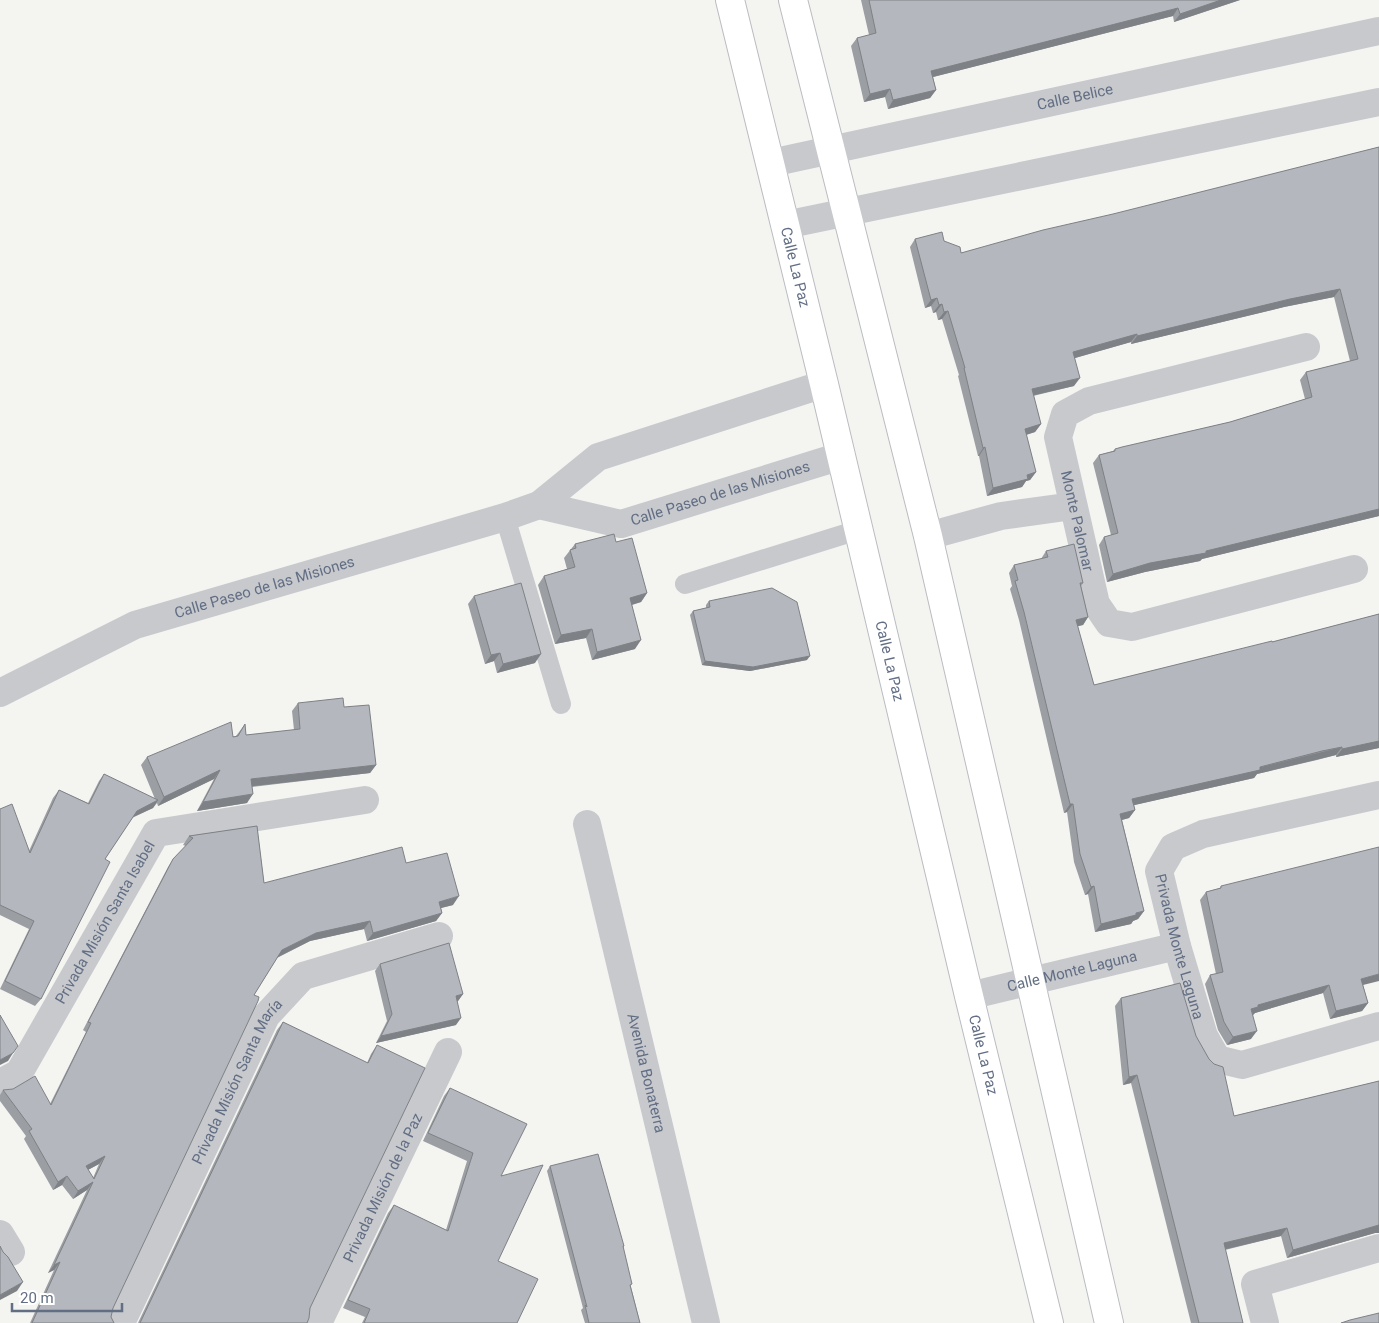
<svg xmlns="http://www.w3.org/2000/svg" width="1379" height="1323" viewBox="0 0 1379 1323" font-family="Roboto,sans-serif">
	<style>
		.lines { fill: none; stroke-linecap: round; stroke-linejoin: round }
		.secondary-casing { stroke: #b9bcc1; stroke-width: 30 }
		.service { stroke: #c7c9cd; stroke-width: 20 }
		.minor { stroke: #c7c9cd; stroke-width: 28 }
		.tertiary { stroke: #c7c9cd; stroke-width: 28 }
		.secondary { stroke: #fff; stroke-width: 28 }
		.wall { fill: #9b9ea3; fill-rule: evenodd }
		.shaded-wall { fill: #7e8185 }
		.building { fill: #b4b8be; stroke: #7e8185; fill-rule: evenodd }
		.labels { text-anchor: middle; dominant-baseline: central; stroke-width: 5; stroke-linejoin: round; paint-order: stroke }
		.street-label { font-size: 15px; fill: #626e84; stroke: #fff }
	</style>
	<rect width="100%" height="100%" fill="#f4f5f1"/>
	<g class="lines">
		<!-- secondary casing -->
		<g class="secondary-casing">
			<g id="secondary">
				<path id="s11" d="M 730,0 L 824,384 L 969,996 L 1049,1323"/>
				<path d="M 793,0 L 928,536 L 1109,1323"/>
			</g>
		</g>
		<!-- service -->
		<g class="service">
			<path d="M 505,517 L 561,704"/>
			<path d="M 685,584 L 858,530"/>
		</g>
		<!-- minor -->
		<g class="minor">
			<path id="s1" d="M 1306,347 L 1089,401 L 1065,414 L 1058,437 L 1096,604 L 1109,623 L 1132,627 L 1354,569"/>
			<path d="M 928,536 L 1001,516 L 1073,506"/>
			<path id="s2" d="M 1379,795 L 1203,834 L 1173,847 L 1159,871 L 1177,946 L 1204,1036 L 1217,1059 L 1242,1065 L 1379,1026"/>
			<path id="s3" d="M 587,824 L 706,1323"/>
			<path id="s4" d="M 969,996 L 1177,946"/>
			<path id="s5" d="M 0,1083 L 19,1073 L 156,833 L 365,800"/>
			<path d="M 0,1234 L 11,1252"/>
			<path id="s6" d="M 121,1323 L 266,1016 L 303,976 L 439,936"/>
			<path id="s7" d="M 318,1323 L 448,1052"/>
			<path d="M 1265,1323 L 1255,1284 L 1379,1248"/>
		</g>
		<!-- tertiary -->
		<g class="tertiary">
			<path id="s8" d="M 771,163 L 1379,31"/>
			<path d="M 785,225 L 1379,102"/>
			<path id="s9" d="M 539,505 L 621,524 L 841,456"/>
			<path id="s10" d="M 0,693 L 135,625 L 505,517 L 539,505 L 598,457 L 824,384"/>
		</g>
		<!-- secondary -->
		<use href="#secondary" class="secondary"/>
	</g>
	<!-- wall -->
	<g class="wall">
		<path d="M 861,0 L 1240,0 L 1174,22 L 1173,16 L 933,77 L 936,90 L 930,98 L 888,109 L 885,97 L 864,102 L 851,46 L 857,38 L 869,35 Z"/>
		<path d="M 1379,147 L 1379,516 L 1202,559 L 1200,561 L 1145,572 L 1107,582 L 1099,545 L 1104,537 L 1111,535 L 1093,463 L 1099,455 L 1113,451 L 1115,449 L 1230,422 L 1305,399 L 1300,380 L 1306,372 L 1350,361 L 1334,297 L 1284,307 L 1131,344 L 1131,342 L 1075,358 L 1074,386 L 1033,396 L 1041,424 L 1035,432 L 1026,435 L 1036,472 L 1030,480 L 1026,481 L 1022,487 L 987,496 L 979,456 L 978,456 L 958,376 L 959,375 L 942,319 L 938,320 L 936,312 L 933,313 L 931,306 L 925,308 L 910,247 L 915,239 L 944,241 L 961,253 Z"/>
		<path d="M 616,542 L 647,593 L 641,602 L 632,605 L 635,649 L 592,660 L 586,638 L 555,644 L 538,585 L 544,576 L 567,569 L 564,558 L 575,544 Z"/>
		<path d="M 1046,551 L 1083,583 L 1081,586 L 1088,617 L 1083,625 L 1077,626 L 1094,685 L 1272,642 L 1379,614 L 1379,748 L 1336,757 L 1336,755 L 1317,760 L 1257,774 L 1254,778 L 1134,805 L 1135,810 L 1129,818 L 1122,820 L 1144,911 L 1138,919 L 1133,921 L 1131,924 L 1095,932 L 1088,894 L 1085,895 L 1074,862 L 1067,812 L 1064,813 L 1019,620 L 1010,589 L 1012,586 L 1009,573 L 1014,565 L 1041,559 Z"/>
		<path d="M 474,596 L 535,663 L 497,673 L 494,661 L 485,664 L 468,604 Z"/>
		<path d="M 709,601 L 807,660 L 750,671 L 702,665 L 690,615 L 693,611 L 706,608 L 706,605 Z"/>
		<path d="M 298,703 L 344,707 L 376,765 L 370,773 L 252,787 L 247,803 L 197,811 L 214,779 L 158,806 L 157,803 L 153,808 L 132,818 L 105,859 L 41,999 L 35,1006 L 0,989 L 29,929 L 0,915 L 0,809 L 29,851 L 53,798 L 59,790 L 88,803 L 99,781 L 104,774 L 155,799 L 141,765 L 147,757 L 236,736 L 245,724 L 246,735 L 294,730 L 292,711 Z"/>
		<path d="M 257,826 L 264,883 L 406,863 L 453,905 L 441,908 L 442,913 L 436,921 L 367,941 L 364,929 L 310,941 L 277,958 L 254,995 L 113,1308 L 111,1317 L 114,1323 L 30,1323 L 54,1270 L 48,1273 L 87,1190 L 73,1199 L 62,1185 L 53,1190 L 24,1139 L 26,1136 L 0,1101 L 0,1095 L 3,1090 L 50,1104 L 86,1032 L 83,1030 L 168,867 L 173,859 L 186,846 L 183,845 L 189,836 ZM 99,1164 L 93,1178 L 88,1170 Z"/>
		<path d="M 1221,886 L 1363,985 L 1368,1003 L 1362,1011 L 1330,1019 L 1323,993 L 1255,1013 L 1253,1015 L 1251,1039 L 1227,1045 L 1218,1030 L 1205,984 L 1210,975 L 1216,974 L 1200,900 L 1206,892 L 1220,888 Z"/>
		<path d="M 380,964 L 463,994 L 458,1001 L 457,1002 L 456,1025 L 376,1043 L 387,1021 L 375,971 Z"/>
		<path d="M 1121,998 L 1196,1036 L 1234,1116 L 1379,1081 L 1379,1233 L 1375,1233 L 1287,1258 L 1281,1236 L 1225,1250 L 1243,1323 L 1191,1323 L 1131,1083 L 1123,1085 L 1115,1006 Z"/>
		<path d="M 283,1022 L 367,1063 L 371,1054 L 377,1045 L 310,1308 L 307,1323 L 138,1323 L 277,1030 Z"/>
		<path d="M 450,1088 L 501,1176 L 498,1261 L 517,1323 L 362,1323 L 365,1317 L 343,1308 L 388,1213 L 394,1205 L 446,1230 L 467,1161 L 423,1141 L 444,1096 Z"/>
		<path d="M 550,1166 L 624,1246 L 623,1248 L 631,1287 L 640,1323 L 585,1323 L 581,1310 L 583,1308 L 547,1171 Z"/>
	</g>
	<!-- shaded-wall -->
	<g class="shaded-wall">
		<path d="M 1221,0 L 1240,0 L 1174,22 L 1180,14 Z"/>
		<path d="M 1178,8 L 1173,16 L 925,79 L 931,71 Z"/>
		<path d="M 890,89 L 885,97 L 864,102 L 870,94 Z"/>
		<path d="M 936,90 L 930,98 L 888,109 L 893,100 Z"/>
		<path d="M 1340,289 L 1334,297 L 1284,307 L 1131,344 L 1137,336 L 1290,299 Z"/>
		<path d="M 937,298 L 931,306 L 925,308 L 931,300 Z"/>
		<path d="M 942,304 L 936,312 L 933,313 L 939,305 Z"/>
		<path d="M 948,311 L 942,319 L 938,320 L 944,312 Z"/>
		<path d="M 1137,334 L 1131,342 L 1068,360 L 1073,352 Z"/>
		<path d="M 1080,378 L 1074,386 L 1026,397 L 1032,389 Z"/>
		<path d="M 1041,424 L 1035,432 L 1019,437 L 1025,429 Z"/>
		<path d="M 985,447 L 979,456 L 978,456 L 983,448 Z"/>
		<path d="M 1036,472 L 1030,480 L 1026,481 L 1022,487 L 987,496 L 993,488 Z"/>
		<path d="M 1379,509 L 1379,516 L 1202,559 L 1200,561 L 1145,572 L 1107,582 L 1113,574 L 1150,563 L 1206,551 Z"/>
		<path d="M 647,593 L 641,602 L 624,607 L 630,598 Z"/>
		<path d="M 1088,617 L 1083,625 L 1070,628 L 1076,620 Z"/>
		<path d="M 592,629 L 586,638 L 555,644 L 561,635 Z"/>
		<path d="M 641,640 L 635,649 L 592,660 L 597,652 Z"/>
		<path d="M 500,653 L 494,661 L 485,664 L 491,655 Z"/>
		<path d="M 541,654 L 535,663 L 497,673 L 503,664 Z"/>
		<path d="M 810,656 L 807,660 L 750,671 L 702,665 L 705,661 Z"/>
		<path d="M 1379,741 L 1379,748 L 1336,757 L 1342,749 Z"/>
		<path d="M 1342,747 L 1336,755 L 1257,774 L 1254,778 L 1126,807 L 1132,799 Z"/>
		<path d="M 376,765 L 370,773 L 246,787 L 251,779 Z"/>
		<path d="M 220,770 L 214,779 L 158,806 L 164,797 Z"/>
		<path d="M 253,794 L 247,803 L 197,811 L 203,802 Z"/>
		<path d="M 158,800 L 153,808 L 131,818 L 137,811 Z"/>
		<path d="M 1070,804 L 1073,804 L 1067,812 L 1064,813 Z"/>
		<path d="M 1135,810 L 1129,818 L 1114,822 L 1120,814 Z"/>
		<path d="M 1094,886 L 1088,894 L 1085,895 L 1091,887 Z"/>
		<path d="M 459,896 L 453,905 L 433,910 L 439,902 Z"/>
		<path d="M 1144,911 L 1138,919 L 1133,921 L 1131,924 L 1095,932 L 1101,924 Z"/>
		<path d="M 442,913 L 436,921 L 367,941 L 373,933 Z"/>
		<path d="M 370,921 L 364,929 L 310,941 L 276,958 L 282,950 L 316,933 Z"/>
		<path d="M 1379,974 L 1379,981 L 1355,987 L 1361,979 Z"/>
		<path d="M 1329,985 L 1323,993 L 1255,1013 L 1253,1015 L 1251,1009 L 1258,1005 Z"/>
		<path d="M 463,994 L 458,1001 L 451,1003 L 456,996 Z"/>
		<path d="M 1368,1003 L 1362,1011 L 1330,1019 L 1336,1011 Z"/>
		<path d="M 461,1018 L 456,1025 L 376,1043 L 381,1036 Z"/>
		<path d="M 1257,1031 L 1251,1039 L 1227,1045 L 1233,1037 Z"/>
		<path d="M 13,1053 L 8,1061 L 0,1065 L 0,1060 Z"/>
		<path d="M 1137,1075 L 1131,1083 L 1123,1085 L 1129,1077 Z"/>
		<path d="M 105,1156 L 99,1164 L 80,1174 L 86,1166 Z"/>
		<path d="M 67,1176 L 62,1185 L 53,1190 L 58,1182 Z"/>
		<path d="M 93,1182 L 87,1190 L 73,1199 L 78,1191 Z"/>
		<path d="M 1379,1225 L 1379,1233 L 1375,1233 L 1287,1258 L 1293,1250 Z"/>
		<path d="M 1287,1228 L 1281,1236 L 1218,1251 L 1224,1243 Z"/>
		<path d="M 60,1262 L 54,1270 L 48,1273 L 54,1265 Z"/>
		<path d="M 23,1282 L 17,1291 L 0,1300 L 0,1295 Z"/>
	</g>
	<!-- building -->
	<g class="building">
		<path d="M 869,0 L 1221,0 L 1180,14 L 1178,8 L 931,71 L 936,90 L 893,100 L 890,89 L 870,94 L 857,38 L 876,33 Z"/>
		<path d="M 1379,147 L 1379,509 L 1206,551 L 1206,553 L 1150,563 L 1113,574 L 1104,537 L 1118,533 L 1099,455 L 1115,451 L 1115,449 L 1122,447 L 1230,422 L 1312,397 L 1306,372 L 1358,359 L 1340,289 L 1290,299 L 1137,336 L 1137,334 L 1073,352 L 1080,378 L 1032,389 L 1041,424 L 1025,429 L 1036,472 L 1027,475 L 1028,479 L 993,488 L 985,447 L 983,448 L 964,368 L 965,368 L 948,311 L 944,312 L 942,304 L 939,305 L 937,298 L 931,300 L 915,239 L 942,232 L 944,241 L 960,247 L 961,253 L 1043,230 L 1113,214 Z"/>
		<path d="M 614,534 L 616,542 L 632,538 L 647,593 L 630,598 L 641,640 L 597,652 L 592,629 L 561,635 L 544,576 L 575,567 L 570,550 L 576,548 L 575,544 Z"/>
		<path d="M 1074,544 L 1083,583 L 1080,583 L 1088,617 L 1076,620 L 1094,685 L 1272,641 L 1272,642 L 1379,614 L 1379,741 L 1342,749 L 1342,747 L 1322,751 L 1260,767 L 1260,770 L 1132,799 L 1135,810 L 1120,814 L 1144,911 L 1136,913 L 1136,915 L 1101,924 L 1094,886 L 1091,887 L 1080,854 L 1073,804 L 1070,804 L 1024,612 L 1015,581 L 1018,580 L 1014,565 L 1048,557 L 1046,551 Z"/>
		<path d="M 521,583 L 541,654 L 503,664 L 500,653 L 491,655 L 474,596 Z"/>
		<path d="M 772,588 L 797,602 L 810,656 L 753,667 L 705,661 L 693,611 L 710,607 L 709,601 Z"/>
		<path d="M 343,698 L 344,707 L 369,705 L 376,765 L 251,779 L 253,794 L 203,802 L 220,770 L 164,797 L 147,757 L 231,722 L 233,737 L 238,736 L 245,724 L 246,735 L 300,729 L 298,703 Z"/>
		<path d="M 104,774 L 158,800 L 137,811 L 105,859 L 110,862 L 41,999 L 5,981 L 34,921 L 0,905 L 0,809 L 12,804 L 30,853 L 59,790 L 89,804 Z"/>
		<path d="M 257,826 L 264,883 L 402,847 L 406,863 L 447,853 L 459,896 L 439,902 L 442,913 L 373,933 L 370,921 L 316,933 L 282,950 L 254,995 L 259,997 L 258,1001 L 113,1308 L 111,1317 L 114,1323 L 32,1323 L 60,1262 L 54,1265 L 93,1182 L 78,1191 L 67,1176 L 58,1182 L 29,1131 L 32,1129 L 3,1090 L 13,1089 L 35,1076 L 51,1105 L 91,1023 L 88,1022 L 173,859 L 193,838 L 189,836 ZM 105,1156 L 94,1179 L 86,1166 Z"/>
		<path d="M 1379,847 L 1379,974 L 1361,979 L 1368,1003 L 1336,1011 L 1329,985 L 1258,1005 L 1258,1007 L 1251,1009 L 1257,1031 L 1233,1037 L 1224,1022 L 1210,975 L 1223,972 L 1206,892 L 1221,888 L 1221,886 Z"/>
		<path d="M 449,943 L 463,994 L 456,996 L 461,1018 L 381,1036 L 392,1014 L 380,964 Z"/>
		<path d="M 1180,983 L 1196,1036 L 1209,1059 L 1214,1064 L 1223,1067 L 1234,1116 L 1379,1081 L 1379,1225 L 1293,1250 L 1287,1228 L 1224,1243 L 1243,1323 L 1199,1323 L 1137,1075 L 1129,1077 L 1121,998 Z"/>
		<path d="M 0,1015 L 18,1046 L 13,1053 L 0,1060 Z"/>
		<path d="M 283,1022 L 368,1063 L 377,1045 L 425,1068 L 310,1308 L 309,1318 L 307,1323 L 140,1323 Z"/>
		<path d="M 450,1088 L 527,1124 L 501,1176 L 543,1165 L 498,1261 L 538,1279 L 517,1323 L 364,1323 L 370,1309 L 348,1300 L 394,1205 L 448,1231 L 473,1153 L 428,1133 Z"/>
		<path d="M 598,1154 L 624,1246 L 623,1246 L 632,1284 L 630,1285 L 640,1323 L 589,1323 L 585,1305 L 587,1307 L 550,1166 Z"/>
		<path d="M 0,1246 L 3,1252 L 8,1257 L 23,1282 L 0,1295 Z"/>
		<path d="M 1379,1313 L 1379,1323 L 1341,1323 L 1350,1320 Z"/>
	</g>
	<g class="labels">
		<!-- street labels -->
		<g class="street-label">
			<text stroke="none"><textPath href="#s8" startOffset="311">Calle Belice</textPath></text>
			<text stroke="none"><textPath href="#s11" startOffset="275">Calle La Paz</textPath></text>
			<text stroke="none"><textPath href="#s9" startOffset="188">Calle Paseo de las Misiones</textPath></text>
			<text stroke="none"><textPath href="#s1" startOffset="361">Monte Palomar</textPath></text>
			<text stroke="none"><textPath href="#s10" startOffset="286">Calle Paseo de las Misiones</textPath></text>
			<text stroke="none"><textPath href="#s11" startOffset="680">Calle La Paz</textPath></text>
			<text stroke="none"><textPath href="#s5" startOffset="195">Privada Misión Santa Isabel</textPath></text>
			<text stroke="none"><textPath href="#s2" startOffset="319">Privada Monte Laguna</textPath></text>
			<text stroke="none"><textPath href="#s4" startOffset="106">Calle Monte Laguna</textPath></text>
			<text stroke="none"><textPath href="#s11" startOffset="1085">Calle La Paz</textPath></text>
			<text stroke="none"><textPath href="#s3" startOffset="256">Avenida Bonaterra</textPath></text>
			<text stroke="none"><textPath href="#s6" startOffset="268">Privada Misión Santa María</textPath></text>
			<text stroke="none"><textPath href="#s7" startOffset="150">Privada Misión de la Paz</textPath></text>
		</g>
	</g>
	<!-- scale -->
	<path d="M12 1303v8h110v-8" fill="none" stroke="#626e84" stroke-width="2.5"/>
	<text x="20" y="1303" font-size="15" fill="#626e84" stroke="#ffffff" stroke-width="4" paint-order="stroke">20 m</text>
</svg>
